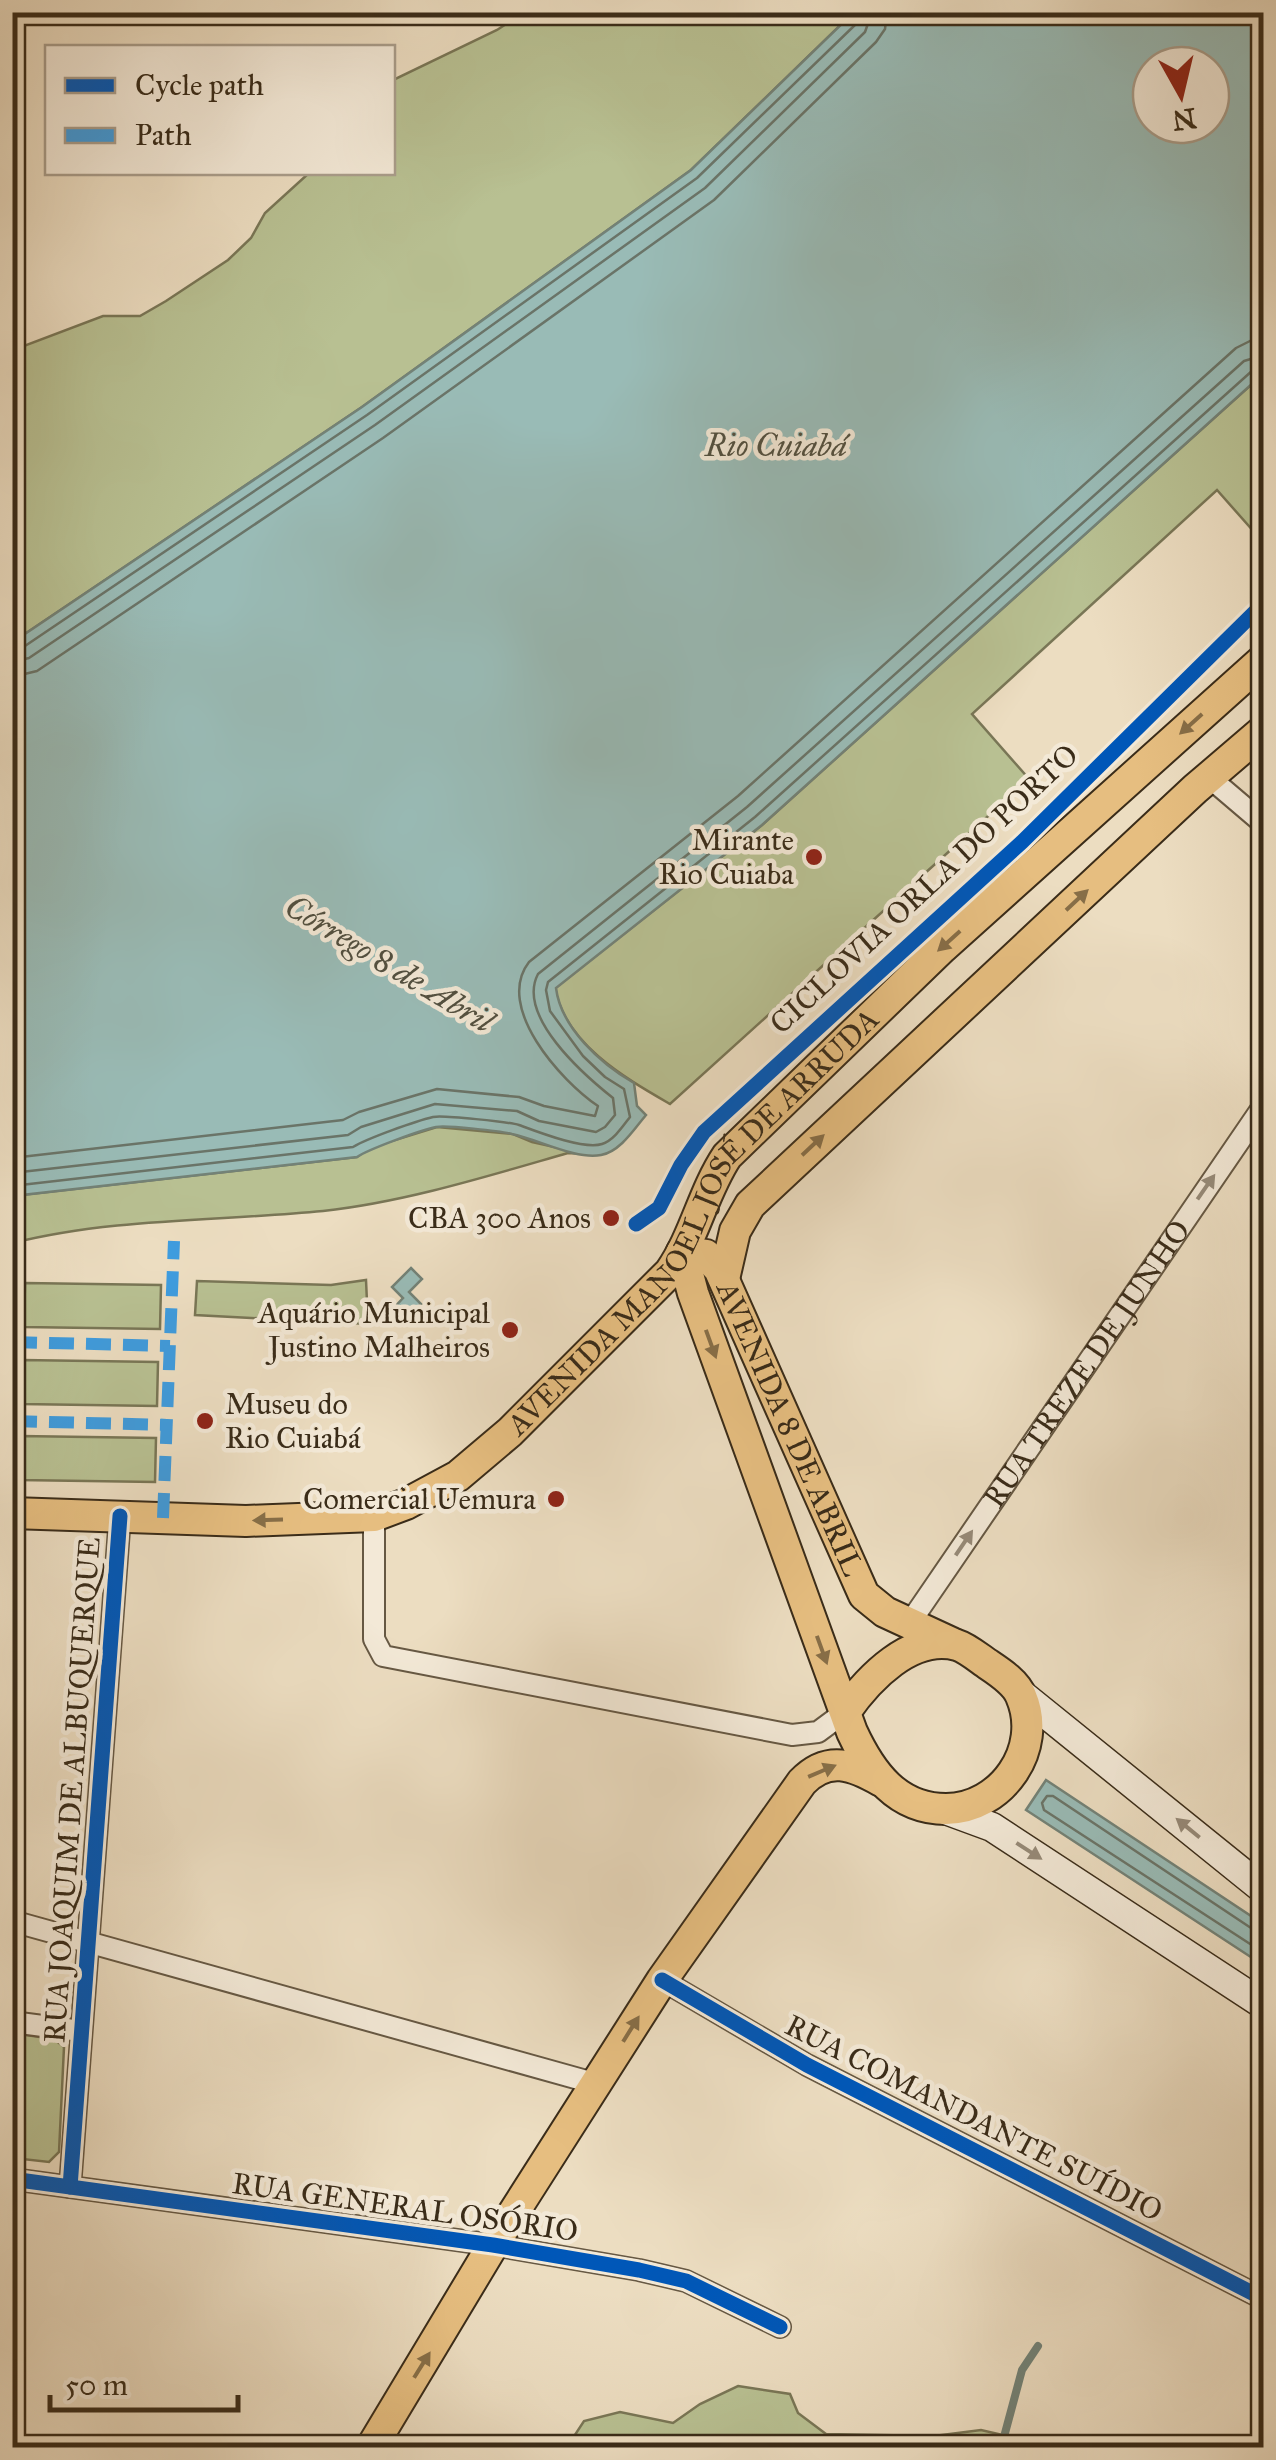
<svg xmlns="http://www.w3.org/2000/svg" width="1276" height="2460" viewBox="0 0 1276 2460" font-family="'IM FELL Great Primer',serif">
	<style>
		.green { fill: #b8c092; stroke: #797656; stroke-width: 2.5 }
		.water { fill: #99bbb6; stroke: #738277; stroke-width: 2.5; fill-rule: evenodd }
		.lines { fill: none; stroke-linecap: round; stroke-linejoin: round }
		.shore { stroke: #6a7468; stroke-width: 2.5 }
		.stream { stroke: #738277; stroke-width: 8 }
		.street-casing { stroke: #665843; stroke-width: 24 }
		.secondary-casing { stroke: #3a2c19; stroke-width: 31 }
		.primary-casing { stroke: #3a2c19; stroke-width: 34 }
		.street { stroke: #f3e9d7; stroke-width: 20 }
		.secondary { stroke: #f3e9d7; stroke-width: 28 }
		.primary { stroke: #e6be80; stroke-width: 30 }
		.quiet { stroke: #3e9cdf; stroke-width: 12; stroke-dasharray: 25 12; stroke-linecap: butt }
		.cycleway-casing { stroke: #f3e9d7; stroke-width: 21 }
		.cycleway { stroke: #0057b8; stroke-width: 15 }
		.oneway { fill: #876e47 }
		.oneway2 { fill: #968a78 }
		.poi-dot { fill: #8f2418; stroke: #f3e9d7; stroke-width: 4 }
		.labels { text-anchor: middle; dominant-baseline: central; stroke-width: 9; stroke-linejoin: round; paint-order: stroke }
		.poi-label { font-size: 30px; fill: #3a2c19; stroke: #f3e9d7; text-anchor: end }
		.street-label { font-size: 30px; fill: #3a2c19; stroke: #f3e9d7 }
		.water-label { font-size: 32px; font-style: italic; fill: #525040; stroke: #f3e9d7 }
	</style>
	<rect width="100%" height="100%" fill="#ecddc1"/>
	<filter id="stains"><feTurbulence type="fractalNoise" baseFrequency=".002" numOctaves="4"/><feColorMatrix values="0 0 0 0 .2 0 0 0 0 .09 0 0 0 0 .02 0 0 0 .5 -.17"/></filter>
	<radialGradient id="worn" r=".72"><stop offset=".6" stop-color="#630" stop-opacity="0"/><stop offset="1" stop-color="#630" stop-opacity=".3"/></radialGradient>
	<!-- green -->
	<g class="green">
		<path d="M 523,13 L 853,13 L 691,170 L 362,407 L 13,642 L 13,350 L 103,316 L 140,316 L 166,301 L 228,260 L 251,238 L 265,213 L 309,173 L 392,172 L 393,80 L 497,30 Z"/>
		<path d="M 1263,374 L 1263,542 L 1217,490 L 972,714 L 1029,779 L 670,1104 C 625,1078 565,1044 555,988 L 762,825 Z"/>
		<path d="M 437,1127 L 513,1134 L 532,1142 L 586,1154 L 568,1153 C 488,1176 405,1202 323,1211 C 220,1221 113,1218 13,1243 L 12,1196 L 357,1157 L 369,1148 Z"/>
		<path d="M 366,1280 L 368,1324 L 195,1315 L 197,1281 L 331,1285 Z"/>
		<path d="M 25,1283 L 161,1285 L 160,1329 L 24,1327 Z"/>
		<path d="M 22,1360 L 158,1362 L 157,1406 L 21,1404 Z"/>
		<path d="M 20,1436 L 156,1438 L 155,1482 L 19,1480 Z"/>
		<path d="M 12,2033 L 54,2039 L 64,2047 L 59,2152 L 49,2162 L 13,2158 Z"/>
		<path d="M 738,2386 L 790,2394 L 798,2413 L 826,2434 L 934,2436 L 981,2430 L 1025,2440 L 1029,2447 L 567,2447 L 584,2421 L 620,2412 L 673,2423 L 700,2404 Z"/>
	</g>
	<!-- water -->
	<g class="water">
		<path d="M 853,13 L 1263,13 L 1263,374 L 762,825 L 556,988 C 561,1028 601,1064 634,1083 L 637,1106 L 646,1115 C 635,1128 620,1152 601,1155 C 576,1160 537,1139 512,1134 C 501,1131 446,1125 436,1127 C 421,1130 369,1149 357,1157 L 13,1196 L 13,642 L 362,407 L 691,170 ZM 1151,65 L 1211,65 L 1211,125 L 1151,125 Z"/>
		<path d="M 411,1268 L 422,1279 L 409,1292 L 421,1304 L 402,1322 L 391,1311 L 403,1298 L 392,1287 Z"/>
		<path d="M 1046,1780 L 1263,1924 L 1263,1965 L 1026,1810 Z"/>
	</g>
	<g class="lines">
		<!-- shore -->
		<g class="shore">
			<path d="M 12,650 L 22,648 L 367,415 L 697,178 L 856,24 L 859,12"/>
			<path d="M 12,662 L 29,658 L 375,425 L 705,188 L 865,32 L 872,12"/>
			<path d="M 12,677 L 37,671 L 383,438 L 714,200 L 876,42 L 885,29 L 887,12"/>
			<path d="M 12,1158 L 343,1120 L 359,1112 L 437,1089 L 519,1097 L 544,1106 L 595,1116 L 598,1106 C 561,1081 494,1007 529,962 L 738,796 L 1236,348 L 1250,341 L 1264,340"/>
			<path d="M 12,1173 L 348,1135 L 361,1127 L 435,1104 L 517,1111 L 539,1121 L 596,1132 L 605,1127 L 615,1115 L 613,1098 C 584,1075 516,1016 538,974 L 747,807 L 1244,361 L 1264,355"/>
			<path d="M 12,1186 L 353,1147 C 368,1138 416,1121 433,1117 C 443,1115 509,1122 519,1125 C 538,1132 584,1150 602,1144 C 614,1140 623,1126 630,1117 L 624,1089 L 605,1077 L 583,1056 L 550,1011 L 546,990 L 548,982 L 755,817 L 1253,370 L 1264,367"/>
			<path d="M 1264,1932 L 1254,1930 L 1053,1796 L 1047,1796 L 1042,1803 L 1044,1810 L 1264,1953"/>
		</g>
		<!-- stream -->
		<path class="stream" d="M 1001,2448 L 1022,2370 L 1038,2346"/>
		<!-- street casing -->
		<g class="street-casing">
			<g id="street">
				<path d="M 1210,778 L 1264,824"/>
				<path d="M 374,1516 L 374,1639 L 383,1656 L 792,1735 L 818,1732 L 845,1712"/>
				<path id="s1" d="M 909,1624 L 1264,1105"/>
				<path d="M 12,1921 L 597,2084"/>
				<path d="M 662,1980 L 807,2065 L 1264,2299"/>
				<path d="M 12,2022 L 81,2031"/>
				<path d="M 12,2179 L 493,2245 L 639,2270 L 686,2281 L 780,2327"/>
				<path d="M 70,2187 L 120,1516"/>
			</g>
		</g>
		<!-- secondary casing -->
		<g class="secondary-casing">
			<g id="secondary">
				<path d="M 1020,1693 L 1264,1890"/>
				<path d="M 943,1809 L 992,1827 L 1264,2005"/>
			</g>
		</g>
		<!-- primary casing -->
		<g class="primary-casing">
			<g id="primary">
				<path d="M 682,1252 L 693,1293 L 852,1732 C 871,1773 897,1809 946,1809 C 1001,1809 1044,1749 1021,1696 C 1016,1683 1001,1673 989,1665 C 980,1659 967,1648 957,1645 C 911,1633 868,1679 845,1712"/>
				<path id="s2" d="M 682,1252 L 706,1255 L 719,1269 L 864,1595 L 885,1612 L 952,1643"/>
				<path d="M 724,1279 L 735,1231 L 750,1205 L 1195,789 L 1264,730"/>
				<path id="s3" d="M 12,1513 L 246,1521 L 374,1516 L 406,1504 L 458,1476 L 510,1432 L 670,1272 C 695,1236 703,1192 727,1156 L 942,948 L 1264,659"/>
				<path d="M 371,2448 L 493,2245 L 662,1980 L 802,1782 C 828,1755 853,1765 881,1781"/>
			</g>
		</g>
		<!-- street -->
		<use href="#street" class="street"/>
		<!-- secondary -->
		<use href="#secondary" class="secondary"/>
		<!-- primary -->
		<use href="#primary" class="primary"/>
		<!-- quiet -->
		<g class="quiet">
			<path d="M 12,1342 L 170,1346"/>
			<path d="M 12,1421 L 167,1425"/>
			<path d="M 163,1518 L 174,1241"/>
		</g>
		<!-- cycleway casing -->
		<g class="cycleway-casing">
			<g id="cycleway">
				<path d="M 636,1224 L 659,1208 L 681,1165 L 704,1132 L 1022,842 L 1264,603"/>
				<path d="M 662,1980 L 807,2065 L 1264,2299"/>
				<path d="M 12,2179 L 493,2245 L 639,2270 L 686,2281 L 780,2327"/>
				<path d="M 70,2187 L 120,1516"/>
			</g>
		</g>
		<!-- cycleway -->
		<use href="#cycleway" class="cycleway"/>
	</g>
	<!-- one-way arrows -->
	<defs><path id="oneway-solid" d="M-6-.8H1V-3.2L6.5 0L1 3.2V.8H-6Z" transform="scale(2.5)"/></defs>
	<g class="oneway">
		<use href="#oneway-solid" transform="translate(1191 724) rotate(138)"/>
		<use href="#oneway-solid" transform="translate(1077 900) rotate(-43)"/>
		<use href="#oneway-solid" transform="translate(949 941) rotate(138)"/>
		<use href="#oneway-solid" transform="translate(813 1145) rotate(-43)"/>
		<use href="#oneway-solid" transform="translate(711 1344) rotate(70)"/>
		<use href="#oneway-solid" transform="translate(268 1520) rotate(178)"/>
		<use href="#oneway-solid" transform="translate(822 1650) rotate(70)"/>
		<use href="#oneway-solid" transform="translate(822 1771) rotate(-23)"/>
		<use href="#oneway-solid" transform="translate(631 2029) rotate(-58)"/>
		<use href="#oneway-solid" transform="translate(422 2365) rotate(-58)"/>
	</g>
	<g class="oneway2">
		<use href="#oneway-solid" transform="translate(1206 1187) rotate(-55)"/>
		<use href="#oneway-solid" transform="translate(964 1543) rotate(-56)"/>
		<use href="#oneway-solid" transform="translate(1188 1828) rotate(-141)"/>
		<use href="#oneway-solid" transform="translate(1029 1851) rotate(33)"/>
	</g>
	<!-- markers -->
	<g class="poi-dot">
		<circle cx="814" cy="857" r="10"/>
		<circle cx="611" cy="1218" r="10"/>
		<circle cx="510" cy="1330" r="10"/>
		<circle cx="205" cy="1421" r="10"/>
		<circle cx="556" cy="1499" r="10"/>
	</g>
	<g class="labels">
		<!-- poi labels -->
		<g class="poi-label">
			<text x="794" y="840">Mirante<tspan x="794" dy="34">Rio Cuiaba</tspan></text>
			<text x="591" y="1218">CBA 300 Anos</text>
			<text x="490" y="1313">Aquário Municipal<tspan x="490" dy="34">Justino Malheiros</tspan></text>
			<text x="225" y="1404" text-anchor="start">Museu do<tspan x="225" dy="34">Rio Cuiabá</tspan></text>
			<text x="536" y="1499">Comercial Uemura</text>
		</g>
		<!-- street labels -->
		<g class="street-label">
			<text transform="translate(924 889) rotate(-43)">CICLOVIA ORLA DO PORTO</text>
			<text stroke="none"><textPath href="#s3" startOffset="805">AVENIDA MANOEL JOSÉ DE ARRUDA</textPath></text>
			<text stroke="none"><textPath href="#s1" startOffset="315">RUA TREZE DE JUNHO</textPath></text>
			<text stroke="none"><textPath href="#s2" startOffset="218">AVENIDA 8 DE ABRIL</textPath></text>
			<text transform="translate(72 1790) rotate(-86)">RUA JOAQUIM DE ALBUQUERQUE</text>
			<text transform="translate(974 2118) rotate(27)">RUA COMANDANTE SUÍDIO</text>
			<text transform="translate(405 2207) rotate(8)">RUA GENERAL OSÓRIO</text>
		</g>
		<!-- water labels -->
		<g class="water-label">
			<text x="776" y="445">Rio Cuiabá</text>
			<text transform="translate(389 964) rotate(31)">Córrego 8 de Abril</text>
		</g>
	</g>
	<!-- margin -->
	<rect width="1276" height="2460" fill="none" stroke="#ecddc1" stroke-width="50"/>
	<rect x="15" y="15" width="1246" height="2430" fill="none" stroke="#3a2c19" stroke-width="5"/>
	<rect x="25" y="25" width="1226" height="2410" fill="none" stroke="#3a2c19" stroke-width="2.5"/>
	<!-- legend -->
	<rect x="45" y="45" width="350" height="130" fill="#f3e9d7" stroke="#a99d8b" stroke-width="2.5"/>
	<rect x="65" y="78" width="50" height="15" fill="#0057b8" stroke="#a99d8b" stroke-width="2.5"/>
	<text x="135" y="95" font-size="30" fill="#3a2c19">Cycle path</text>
	<rect x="65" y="128" width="50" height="15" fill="#3e9cdf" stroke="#a99d8b" stroke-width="2.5"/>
	<text x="135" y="145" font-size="30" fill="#3a2c19">Path</text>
	<!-- north arrow -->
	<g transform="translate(1181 95) rotate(172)"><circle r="48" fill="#f3e9d7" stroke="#a99d8b" stroke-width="2.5"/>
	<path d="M0-8L18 38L0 25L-18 38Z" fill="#8f2418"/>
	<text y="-15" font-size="28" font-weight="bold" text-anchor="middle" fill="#3a2c19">N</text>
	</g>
	<!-- scale -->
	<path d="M50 2395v15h188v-15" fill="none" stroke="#3a2c19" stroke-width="5"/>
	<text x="65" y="2395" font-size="30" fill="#3a2c19" stroke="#f3e9d7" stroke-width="8" paint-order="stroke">50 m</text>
	<rect width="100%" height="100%" filter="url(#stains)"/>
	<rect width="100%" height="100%" fill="url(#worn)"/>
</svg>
